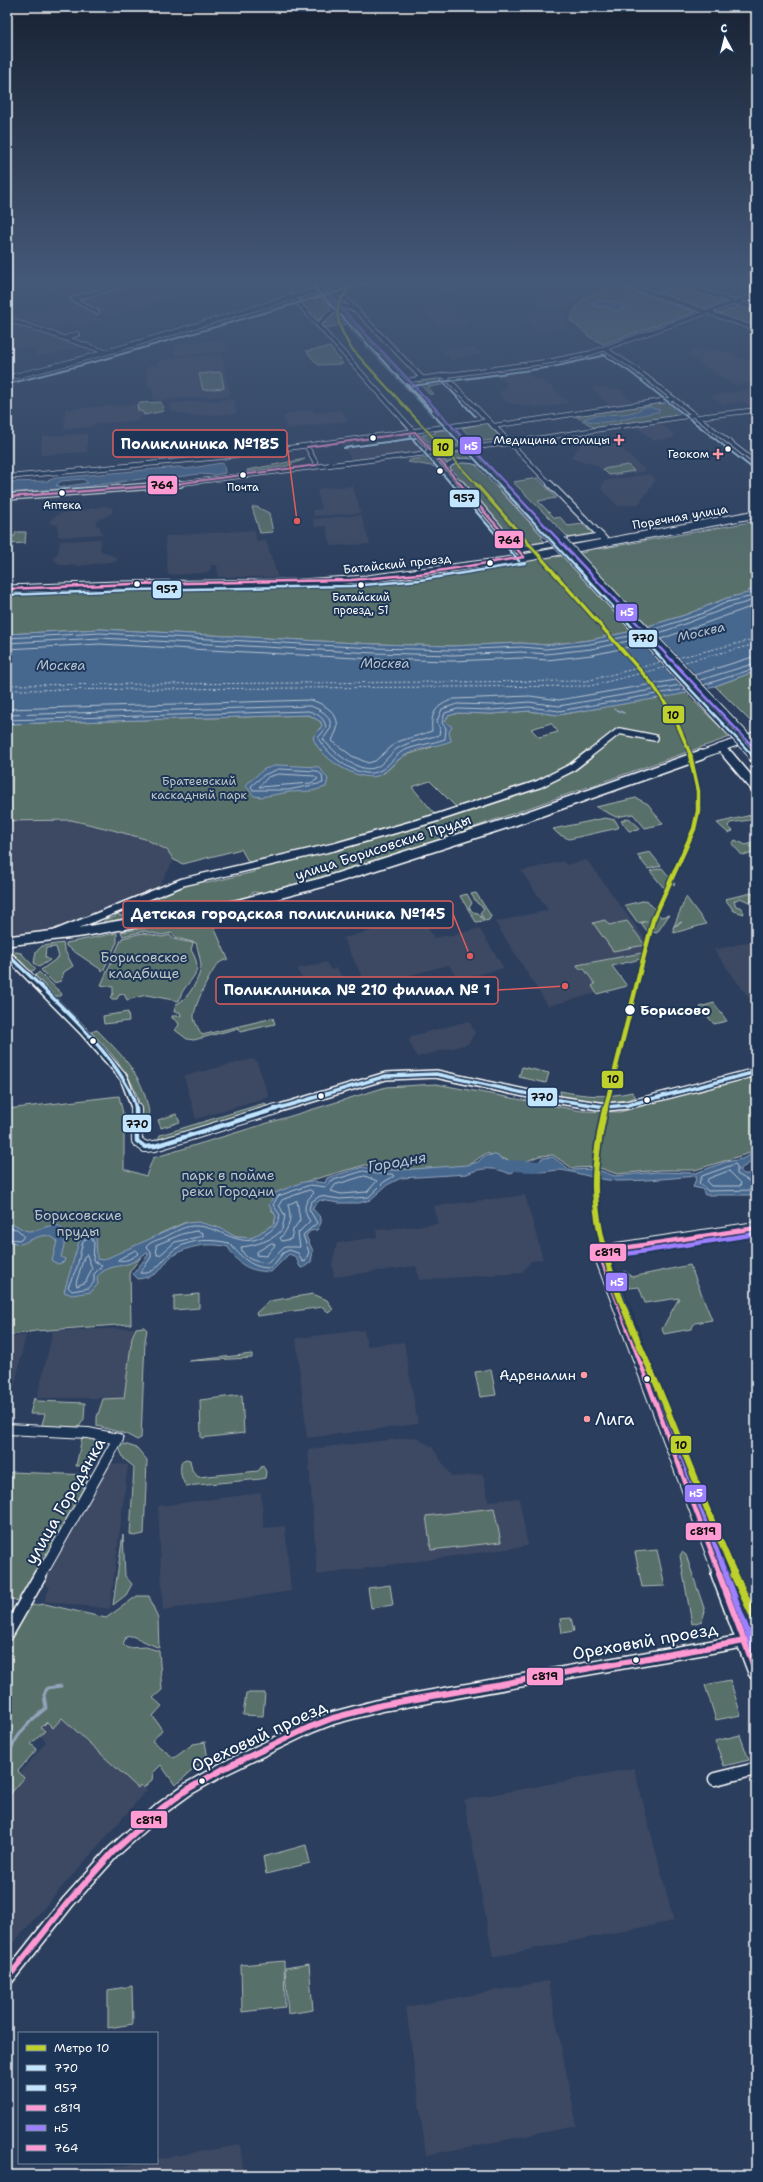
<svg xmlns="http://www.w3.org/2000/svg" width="763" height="2182" viewBox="0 0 763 2182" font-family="'Shantell Sans',sans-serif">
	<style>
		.built { fill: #3c4864 }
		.green { fill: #596f6b; stroke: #acb7b5; fill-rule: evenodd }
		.water { fill: #47688e; stroke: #91a4bb; fill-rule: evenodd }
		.pier { fill: #2b3e5d }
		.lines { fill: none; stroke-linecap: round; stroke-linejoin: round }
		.shore { stroke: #b5c3d2; stroke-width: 1 }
		.stream-far1 { stroke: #91a4bb; stroke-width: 1.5 }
		.stream { stroke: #91a4bb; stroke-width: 3 }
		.river { fill: #47688e; fill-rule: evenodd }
		.ferry { stroke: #b5c3d2; stroke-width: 1; stroke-dasharray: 2.5 2; stroke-linecap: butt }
		.minor-far4-casing { stroke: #fff; stroke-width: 5.5 }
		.minor-far3-casing { stroke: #fff; stroke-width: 8 }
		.minor-far2-casing { stroke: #fff; stroke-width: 10 }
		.minor-far1-casing { stroke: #fff; stroke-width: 12 }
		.minor-casing { stroke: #fff; stroke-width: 15 }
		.major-far4-casing { stroke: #fff; stroke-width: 6 }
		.major-far3-casing { stroke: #fff; stroke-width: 9 }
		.major-far2-casing { stroke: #fff; stroke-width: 12 }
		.major-far1-casing { stroke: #fff; stroke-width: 14 }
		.major-casing { stroke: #fff; stroke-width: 18 }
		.minor-far4 { stroke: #1d3557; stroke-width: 4 }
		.minor-far3 { stroke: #1d3557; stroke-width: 5.5 }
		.minor-far2 { stroke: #1d3557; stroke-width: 7 }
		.minor-far1 { stroke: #1d3557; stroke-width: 10 }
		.minor { stroke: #1d3557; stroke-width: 12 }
		.major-far4 { stroke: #1d3557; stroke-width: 5 }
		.major-far3 { stroke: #1d3557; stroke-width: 7 }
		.major-far2 { stroke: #1d3557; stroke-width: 9 }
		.major-far1 { stroke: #1d3557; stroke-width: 12 }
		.major { stroke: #1d3557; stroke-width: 15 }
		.major-bridge-far1-casing { stroke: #fff; stroke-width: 9; stroke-linecap: butt }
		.major-bridge-casing { stroke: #fff; stroke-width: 12; stroke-linecap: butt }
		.major-bridge-far1 { stroke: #1d3557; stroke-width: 7 }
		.major-bridge { stroke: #1d3557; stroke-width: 9 }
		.bus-1-far3-casing { stroke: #1d3557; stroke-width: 3.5 }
		.bus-1-far2-casing { stroke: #1d3557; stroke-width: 4.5 }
		.bus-1-far1-casing { stroke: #1d3557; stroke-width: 6 }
		.bus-1-casing { stroke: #1d3557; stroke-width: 8 }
		.bus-2-far1-casing { stroke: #1d3557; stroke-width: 3.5 }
		.bus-2-casing { stroke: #1d3557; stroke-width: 4.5 }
		.bus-3-far1-casing { stroke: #1d3557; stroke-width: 8 }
		.bus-3-casing { stroke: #1d3557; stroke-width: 9 }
		.bus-4-far3-casing { stroke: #1d3557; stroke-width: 3.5 }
		.bus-4-far2-casing { stroke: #1d3557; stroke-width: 4.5 }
		.bus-4-far1-casing { stroke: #1d3557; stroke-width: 8 }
		.bus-4-casing { stroke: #1d3557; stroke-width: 9 }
		.bus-5-far1-casing { stroke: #1d3557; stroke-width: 3.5 }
		.bus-5-casing { stroke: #1d3557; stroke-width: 4.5 }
		.bus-1-far3 { stroke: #c2e6ff; stroke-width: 2 }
		.bus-1-far2 { stroke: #c2e6ff; stroke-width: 2.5 }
		.bus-1-far1 { stroke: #c2e6ff; stroke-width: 3.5 }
		.bus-1 { stroke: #c2e6ff; stroke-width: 4.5 }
		.bus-2-far1 { stroke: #c2e6ff; stroke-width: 2 }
		.bus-2 { stroke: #c2e6ff; stroke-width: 2.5 }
		.bus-3-far1 { stroke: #ff9ad2; stroke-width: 4.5 }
		.bus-3 { stroke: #ff9ad2; stroke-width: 6 }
		.bus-4-far3 { stroke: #9d80ff; stroke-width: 2 }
		.bus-4-far2 { stroke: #9d80ff; stroke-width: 2.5 }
		.bus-4-far1 { stroke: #9d80ff; stroke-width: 4.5 }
		.bus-4 { stroke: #9d80ff; stroke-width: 6 }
		.bus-5-far1 { stroke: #ff9ad2; stroke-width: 2 }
		.bus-5 { stroke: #ff9ad2; stroke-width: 2.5 }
		.metro-1-far4-casing { stroke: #1d3557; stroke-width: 4 }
		.metro-1-far3-casing { stroke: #1d3557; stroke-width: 5.5 }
		.metro-1-far2-casing { stroke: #1d3557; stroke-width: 7 }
		.metro-1-far1-casing { stroke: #1d3557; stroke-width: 9 }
		.metro-1-casing { stroke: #1d3557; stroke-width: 10 }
		.metro-1-far4 { stroke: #bed12c; stroke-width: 2.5 }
		.metro-1-far3 { stroke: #bed12c; stroke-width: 3.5 }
		.metro-1-far2 { stroke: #bed12c; stroke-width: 4.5 }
		.metro-1-far1 { stroke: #bed12c; stroke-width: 6 }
		.metro-1 { stroke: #bed12c; stroke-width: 8 }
		.bus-dot { fill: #fff; stroke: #1d3557; stroke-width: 1.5 }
		.poi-dot { fill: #ff9aa2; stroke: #1d3557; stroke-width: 1.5 }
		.labels { text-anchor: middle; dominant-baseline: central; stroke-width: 4; stroke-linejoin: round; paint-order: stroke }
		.far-bus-label { font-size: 11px; fill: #fff; stroke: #1d3557 }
		.far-poi-label { font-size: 12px; fill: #fff; stroke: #1d3557; text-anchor: end }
		.far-street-label { font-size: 12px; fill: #fff; stroke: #1d3557 }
		.far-park-label { font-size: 12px; fill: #bdc5c4; stroke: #1d3557 }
		.far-water-label { font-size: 13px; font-style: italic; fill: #b5c3d2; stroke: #1d3557 }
		.street-label { font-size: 14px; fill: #fff; stroke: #1d3557 }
		.park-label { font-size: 14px; fill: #bdc5c4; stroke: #1d3557 }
		.stop-label { font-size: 14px; font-weight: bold; fill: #fff; stroke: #1d3557; text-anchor: start }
		.poi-label { font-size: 14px; fill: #fff; stroke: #1d3557; text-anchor: end }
		.water-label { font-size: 15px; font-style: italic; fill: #b5c3d2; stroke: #1d3557 }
		.near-poi-label { font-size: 17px; fill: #fff; stroke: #1d3557; text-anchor: start }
		.near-street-label { font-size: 17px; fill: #fff; stroke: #1d3557 }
		.leader { fill: none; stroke: #e05e5e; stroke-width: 1.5 }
		.callout-dot { fill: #e05e5e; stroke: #1d3557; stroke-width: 1.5 }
		.callout { fill: #1d3557; stroke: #e05e5e; stroke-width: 1.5 }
		.callout-label { font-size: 15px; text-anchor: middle; font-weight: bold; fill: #fff }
		.line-badge { stroke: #1d3557; stroke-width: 1.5 }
		.badge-label { font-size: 11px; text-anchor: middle; font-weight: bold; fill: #fff }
		.pale-badge-label { font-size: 11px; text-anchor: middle; font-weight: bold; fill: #111 }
	</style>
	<rect width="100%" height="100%" fill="#2b3e5d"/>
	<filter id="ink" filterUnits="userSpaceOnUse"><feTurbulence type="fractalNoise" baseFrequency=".025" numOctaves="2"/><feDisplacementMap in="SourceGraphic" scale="8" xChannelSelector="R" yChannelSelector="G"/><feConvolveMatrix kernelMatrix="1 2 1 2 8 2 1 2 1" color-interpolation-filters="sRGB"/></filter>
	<g filter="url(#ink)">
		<!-- built -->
		<g class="built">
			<path d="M 30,277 L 151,277 L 69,299 L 58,292 L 53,292 L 25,279 Z"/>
			<path d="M 468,279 L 492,282 L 489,286 L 473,285 L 467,295 L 443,292 L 436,288 L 454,280 Z"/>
			<path d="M 148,281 L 181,296 L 106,316 L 77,300 Z"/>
			<path d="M 556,287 L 582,296 L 569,308 L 536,305 L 540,297 L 537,294 Z"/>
			<path d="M 71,303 L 103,320 L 79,326 L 70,323 L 48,328 L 7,316 L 16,313 L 23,314 Z"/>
			<path d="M 423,306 L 454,306 L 456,313 L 454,317 L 472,319 L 463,327 L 438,326 L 426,314 Z"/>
			<path d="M 531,310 L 566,314 L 563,320 L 569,327 L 536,331 L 525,321 L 527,319 Z"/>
			<path d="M 7,320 L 32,330 L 85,347 L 36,357 L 33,348 L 14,347 L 7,344 Z"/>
			<path d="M 220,340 L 223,341 L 231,351 L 175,356 L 174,345 Z"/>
			<path d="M 456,346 L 475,348 L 482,354 L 451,360 L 443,350 Z"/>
			<path d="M 695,349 L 716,349 L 756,363 L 756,381 L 737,385 L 732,384 L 691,358 L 689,356 L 690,352 Z"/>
			<path d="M 222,354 L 230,396 L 153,400 L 152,389 L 149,389 L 146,366 L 157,365 L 157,362 L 171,358 Z"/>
			<path d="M 522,369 L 534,379 L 539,379 L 549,385 L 569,403 L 538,408 L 506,402 L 498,394 L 508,385 L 494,374 Z"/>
			<path d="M 605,387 L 609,390 L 619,389 L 635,403 L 609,405 L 593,389 Z"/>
			<path d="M 756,388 L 756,403 L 748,405 L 741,401 L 723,405 L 711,396 Z"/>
			<path d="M 234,399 L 237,414 L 191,416 L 171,411 L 170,403 Z"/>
			<path d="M 161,402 L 164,411 L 140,417 L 138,421 L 95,424 L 89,427 L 64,430 L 65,409 Z"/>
			<path d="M 311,409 L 315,413 L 341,410 L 349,421 L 286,429 L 283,416 L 293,412 Z"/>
			<path d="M 658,421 L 675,435 L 674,438 L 654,441 L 634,425 Z"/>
			<path d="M 583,433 L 599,437 L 601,435 L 607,435 L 646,471 L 610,477 L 596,465 L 573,459 L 571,457 L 583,442 L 575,440 L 576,437 Z"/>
			<path d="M 87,434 L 87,452 L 41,455 L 42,436 Z"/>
			<path d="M 407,435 L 411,435 L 423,450 L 422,452 L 352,460 L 341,444 L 353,442 L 356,445 Z"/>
			<path d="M 650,474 L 656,479 L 639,504 L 618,506 L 601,489 L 604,481 Z"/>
			<path d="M 353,486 L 361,513 L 314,516 L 313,510 L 322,509 L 317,491 L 322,488 Z"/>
			<path d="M 106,506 L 113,508 L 111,514 L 96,521 L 96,525 L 99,526 L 102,534 L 60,537 L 58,535 L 58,525 L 49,523 L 52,518 L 59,514 Z"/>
			<path d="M 361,515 L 370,544 L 331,546 L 326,526 L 315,527 L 313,519 Z"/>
			<path d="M 254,530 L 257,541 L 266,541 L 278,577 L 218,577 L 217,565 L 211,565 L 210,571 L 203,573 L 168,575 L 165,536 Z"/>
			<path d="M 101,539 L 100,550 L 116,557 L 117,561 L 80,566 L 60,565 L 55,561 L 53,557 L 58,553 L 60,541 Z"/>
			<path d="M 71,820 L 145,839 L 168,850 L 174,860 L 158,888 L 85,919 L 44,932 L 7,935 L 7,821 Z"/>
			<path d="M 587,860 L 651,947 L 645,948 L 647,952 L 577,965 L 587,974 L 595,985 L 592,987 L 597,993 L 548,1006 L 495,922 L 548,910 L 521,871 L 563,861 L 566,865 Z"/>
			<path d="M 422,918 L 434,938 L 448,935 L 449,937 L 479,928 L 504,968 L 458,980 L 449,965 L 367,986 L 343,938 Z"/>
			<path d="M 756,940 L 756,1008 L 714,950 Z"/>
			<path d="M 326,962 L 331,970 L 337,968 L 350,991 L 313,1000 L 297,969 Z"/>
			<path d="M 469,1021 L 475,1033 L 468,1044 L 417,1057 L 409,1041 L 411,1036 Z"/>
			<path d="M 252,1059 L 257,1062 L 269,1097 L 196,1119 L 184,1076 Z"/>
			<path d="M 525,1195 L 543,1259 L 531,1261 L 522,1273 L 419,1280 L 416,1266 L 334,1277 L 332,1263 L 337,1243 L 377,1237 L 376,1230 L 438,1224 L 434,1206 Z"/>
			<path d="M 134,1328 L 124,1398 L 37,1398 L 53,1331 Z"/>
			<path d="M 364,1330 L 367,1346 L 404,1342 L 418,1424 L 307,1438 L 296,1338 Z"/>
			<path d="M 26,1335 L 7,1420 L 7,1338 Z"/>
			<path d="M 415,1437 L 432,1447 L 452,1477 L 483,1474 L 488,1501 L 519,1498 L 528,1546 L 317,1575 L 308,1449 Z"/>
			<path d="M 107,1463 L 128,1465 L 110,1609 L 44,1601 L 50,1587 L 44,1584 Z"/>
			<path d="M 261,1493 L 264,1528 L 285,1526 L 291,1591 L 163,1610 L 158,1506 Z"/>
			<path d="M 62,1705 L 147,1790 L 7,1950 L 7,1788 L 46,1742 L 38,1733 Z"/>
			<path d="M 634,1768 L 674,1921 L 493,1957 L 464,1800 Z"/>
			<path d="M 548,1981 L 577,2126 L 426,2155 L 406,2007 Z"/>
			<path d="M 240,2145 L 244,2175 L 71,2175 L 137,2163 L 157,2163 L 157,2159 Z"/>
		</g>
		<!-- green -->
		<g class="green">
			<path d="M 616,285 L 695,312 L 603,344 L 588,336 L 570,320 C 581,295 591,294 616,285 Z"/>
			<path d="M 682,285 L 728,300 L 705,309 L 656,293 Z"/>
			<path d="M 313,293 L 318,294 L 323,301 L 332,309 L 317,321 L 297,299 L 301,299 L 298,297 Z"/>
			<path d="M 743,305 L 756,309 L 756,327 L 719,314 Z"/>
			<path d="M 336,312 L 347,324 L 325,328 L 322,325 Z"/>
			<path d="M 330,347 L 343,364 L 318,365 L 306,351 Z"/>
			<path d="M 221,372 L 224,388 L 203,390 L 199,374 Z"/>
			<path d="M 439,378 L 448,384 L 428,387 L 434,394 L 429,394 L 417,381 Z"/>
			<path d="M 161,402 L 164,411 L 144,415 L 144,413 L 138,410 L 137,405 L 140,403 Z"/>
			<path d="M 665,402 L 682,415 L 595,428 L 574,415 Z"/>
			<path d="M 485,423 L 488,424 L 502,439 L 475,442 L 462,428 Z"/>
			<path d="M 446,430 L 460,445 L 435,448 L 422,435 L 436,433 L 434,431 Z"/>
			<path d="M 464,452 L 471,460 L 447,463 L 440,455 Z"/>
			<path d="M 429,457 L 437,467 L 408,462 L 410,460 Z"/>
			<path d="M 305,459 L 287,466 L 248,472 L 247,470 Z"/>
			<path d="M 462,462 L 474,463 L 543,537 L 541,538 L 546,543 L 521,547 L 500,526 L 449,467 Z"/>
			<path d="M 628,465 L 634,471 L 609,475 L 603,469 Z"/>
			<path d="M 538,478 L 556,498 L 538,501 L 555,518 L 560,517 L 568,526 L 582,524 L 589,530 L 592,530 L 592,534 L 570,539 L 513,482 Z"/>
			<path d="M 252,507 L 257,507 L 269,513 L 273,532 L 260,533 Z"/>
			<path d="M 756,521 L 756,588 L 748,591 L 749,593 L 727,598 L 685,615 L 628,632 L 590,640 L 546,645 L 521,643 L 452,646 L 374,644 L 100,629 L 7,634 L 7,594 L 93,589 L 276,588 L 360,584 L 435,576 L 554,555 L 556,557 L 586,552 L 585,549 L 595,547 L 599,549 Z"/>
			<path d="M 16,532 L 26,532 L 25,543 L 7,544 L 7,536 L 15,536 Z"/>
			<path d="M 756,671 L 756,727 L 715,686 Z"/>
			<path d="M 686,693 L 730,737 L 364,866 L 262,893 L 253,892 L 247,897 L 238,899 C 209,904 177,916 149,906 L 148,903 L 143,903 L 142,901 L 182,885 L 203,880 L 207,883 L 254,872 L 241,849 L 183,864 L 174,860 L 167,850 L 145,839 L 109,829 L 71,820 L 7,821 L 7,724 L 309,715 L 321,722 L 322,726 L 317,731 L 320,750 L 344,768 L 384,773 L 403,756 L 432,747 L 448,716 L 458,713 L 492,714 L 529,711 L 558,715 ZM 551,723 L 558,732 L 539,737 L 531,729 ZM 430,781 L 457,808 L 436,815 L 412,787 Z"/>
			<path d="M 636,798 L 648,804 L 663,824 L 645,828 L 633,814 L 616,817 L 596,807 Z"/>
			<path d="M 756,814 L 756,819 L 730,823 L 728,826 L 733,831 L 728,833 L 717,823 Z"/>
			<path d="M 605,818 L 615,820 L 619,827 L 618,828 L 569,839 L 558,834 L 553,829 Z"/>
			<path d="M 629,818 L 640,828 L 639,830 L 629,831 L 621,821 Z"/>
			<path d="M 735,840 L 746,845 L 755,842 L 756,853 L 742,855 L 732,844 Z"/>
			<path d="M 650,852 L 661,866 L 648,869 L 637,855 Z"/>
			<path d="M 662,868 L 675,884 L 663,887 L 650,871 Z"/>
			<path d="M 756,892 L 756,900 L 749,902 L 740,898 L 734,901 L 736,906 L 742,908 L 744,914 L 734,911 L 725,899 Z"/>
			<path d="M 476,893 L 491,916 L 489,920 L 485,921 L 480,913 L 484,908 L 477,903 L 471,894 Z"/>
			<path d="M 467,894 L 472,903 L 469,908 L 473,912 L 478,913 L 484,921 L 476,922 L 460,896 Z"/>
			<path d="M 686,897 L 706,924 L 674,933 L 673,927 L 682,922 L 674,926 Z"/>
			<path d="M 647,900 L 661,917 L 669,915 L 657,933 L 647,931 L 641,923 L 647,921 L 638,923 L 625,905 Z"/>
			<path d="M 140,909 L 149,911 L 152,913 L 102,923 L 106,919 L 115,917 L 116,914 L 119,914 L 119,916 L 129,914 L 129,912 Z"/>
			<path d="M 213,917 L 217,924 L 214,927 L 228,959 C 225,960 222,961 219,963 C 211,971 193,1007 194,1018 C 195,1023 199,1030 202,1035 L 273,1018 L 275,1024 L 240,1032 L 239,1028 L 194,1040 L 187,1039 L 175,1030 L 179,1025 L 178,1022 L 172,1018 L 172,1016 L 181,1016 L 180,1012 L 174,1012 L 176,1004 C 187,1001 201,977 201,965 C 200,958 198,950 196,943 L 177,938 L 171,933 L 162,935 L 144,931 L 123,936 L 121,932 Z"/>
			<path d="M 605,920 L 609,925 L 627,921 L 645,945 L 613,951 L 593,923 Z"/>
			<path d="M 117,933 L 117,942 L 103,971 L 66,946 L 66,943 Z"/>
			<path d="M 143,933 L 162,937 L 170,935 L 173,939 L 193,943 L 191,950 C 208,977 183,980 179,1001 L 146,995 L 127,1000 L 124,994 L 119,995 L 117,999 L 112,999 L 110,997 L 113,994 L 113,987 L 101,985 L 122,938 Z"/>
			<path d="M 63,943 L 64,949 L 73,966 L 64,972 L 61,981 L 54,983 L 41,970 L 59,957 L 56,947 L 46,948 L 45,957 L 50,960 L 39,967 L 34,963 L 36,952 L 42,946 Z"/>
			<path d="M 11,951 L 21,953 L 36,969 L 30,972 Z"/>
			<path d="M 647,952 L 645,958 L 612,966 L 627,986 L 597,994 L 592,986 L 595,984 L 584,969 L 579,969 L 577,965 Z"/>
			<path d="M 39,972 L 62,994 L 61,996 L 55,996 L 35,976 Z"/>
			<path d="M 714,1003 L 727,1021 L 714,1024 L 700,1007 Z"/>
			<path d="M 128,1012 L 129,1021 L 104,1024 L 103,1016 Z"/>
			<path d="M 97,1030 C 119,1052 140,1072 147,1103 C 148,1108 150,1113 148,1118 L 142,1118 C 138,1081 116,1058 91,1032 Z"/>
			<path d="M 522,1067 L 549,1073 L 546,1083 L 519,1077 Z"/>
			<path d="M 756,1074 L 756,1151 L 695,1170 L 659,1170 L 617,1174 L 597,1167 L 572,1168 L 553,1155 L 539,1156 L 520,1164 L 486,1153 L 468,1166 L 399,1170 L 365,1165 L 308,1181 L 275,1193 L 271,1209 L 276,1216 L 274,1224 L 252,1238 L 236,1237 L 216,1227 L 186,1222 L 159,1234 L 130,1271 L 131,1324 L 35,1331 L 7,1336 L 7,1109 L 119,1096 L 124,1118 L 124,1169 L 146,1176 L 153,1158 L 386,1087 L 436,1084 L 582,1111 L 620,1112 L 683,1093 L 698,1092 Z"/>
			<path d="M 560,1091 C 585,1096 607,1098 632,1092 L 636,1097 C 611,1106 587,1101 561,1097 Z"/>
			<path d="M 265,1103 L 268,1108 L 157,1142 L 160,1135 Z"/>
			<path d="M 176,1114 L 180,1122 L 161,1128 L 158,1120 Z"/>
			<path d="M 690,1265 L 712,1320 L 695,1323 L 691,1329 L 664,1334 L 662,1329 L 679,1298 L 645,1303 L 639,1287 L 629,1288 L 624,1271 L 632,1277 Z"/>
			<path d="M 199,1294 L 199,1308 L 174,1310 L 174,1296 Z"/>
			<path d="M 313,1294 L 327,1300 L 333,1310 L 328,1313 L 323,1307 L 257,1316 L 256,1313 L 269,1301 Z"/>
			<path d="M 144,1327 L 147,1330 L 145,1341 L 141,1438 L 137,1440 L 126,1434 L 97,1426 L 97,1417 L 103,1399 L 124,1398 L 132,1337 L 136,1328 Z"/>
			<path d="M 252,1354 L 252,1358 L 188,1361 Z"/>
			<path d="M 491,1370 L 496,1395 L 480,1397 L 475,1372 Z"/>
			<path d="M 242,1395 L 244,1433 L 201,1438 L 200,1400 Z"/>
			<path d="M 34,1398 L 37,1401 L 85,1403 L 84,1419 L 79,1427 L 41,1428 L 45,1414 L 30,1414 Z"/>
			<path d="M 82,1438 L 104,1440 L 90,1466 L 76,1466 Z"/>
			<path d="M 124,1444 L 137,1448 L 147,1460 L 144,1534 L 134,1536 L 130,1534 L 134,1467 L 124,1459 L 119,1448 Z"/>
			<path d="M 186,1459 L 190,1460 L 192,1470 L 198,1477 L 258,1471 L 263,1465 L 266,1472 L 265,1478 L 261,1479 L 186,1486 C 181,1479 179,1469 182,1461 Z"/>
			<path d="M 11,1472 L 91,1475 L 21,1602 L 7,1597 L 7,1480 Z"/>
			<path d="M 494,1508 L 501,1542 L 431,1550 L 426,1516 Z"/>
			<path d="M 123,1534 L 125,1576 L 132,1584 L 126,1595 L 113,1605 Z"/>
			<path d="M 657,1550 L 665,1586 L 642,1587 L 635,1552 Z"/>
			<path d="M 682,1552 L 686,1555 L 705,1611 L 702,1621 L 692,1624 L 680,1556 Z"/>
			<path d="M 390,1585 L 393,1605 L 371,1608 L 368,1588 Z"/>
			<path d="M 137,1596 L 149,1596 L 158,1619 L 159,1648 L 132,1636 L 126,1637 L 123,1644 L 127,1648 L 146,1647 L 159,1651 L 162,1690 L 153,1698 L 162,1706 L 153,1716 L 162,1730 L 152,1741 L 174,1758 L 193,1744 L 205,1742 L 208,1759 C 196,1766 187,1776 175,1785 L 161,1765 L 153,1773 L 152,1780 L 143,1788 L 140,1785 L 138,1788 L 62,1718 L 53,1728 L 47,1722 L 41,1728 L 45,1731 L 31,1744 L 37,1749 L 18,1771 L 24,1778 L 7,1798 L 7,1641 L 27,1606 L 45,1604 L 106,1618 Z"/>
			<path d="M 571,1618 L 574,1631 L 562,1633 L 560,1619 Z"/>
			<path d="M 730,1680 L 741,1715 L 716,1720 L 705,1685 Z"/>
			<path d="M 246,1693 L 265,1693 L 263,1716 L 243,1715 Z"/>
			<path d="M 740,1735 L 749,1760 L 724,1766 L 715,1741 Z"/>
			<path d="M 306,1845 L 310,1863 L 266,1874 L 263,1857 Z"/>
			<path d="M 284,1961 L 285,2007 L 242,2012 L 241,1965 Z"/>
			<path d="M 309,1964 L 313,2010 L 288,2014 L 285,1968 Z"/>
			<path d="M 132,1986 L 133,2024 L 108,2028 L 108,1990 Z"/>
		</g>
		<!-- water -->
		<g class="water">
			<path d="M 597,300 L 616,302 L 626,308 L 616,312 L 609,308 L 593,306 L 593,302 Z"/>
			<path d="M 644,407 L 649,407 L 660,410 L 658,412 C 640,414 600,429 584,419 C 601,411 628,419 644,407 Z"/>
			<path d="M 221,463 L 224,464 L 225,473 L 214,475 L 199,474 L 155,480 L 149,478 L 83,487 L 7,493 L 7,482 L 47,481 L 56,478 L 179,467 L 186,469 ZM 83,479 L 88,483 L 62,487 L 56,485 L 61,481 Z"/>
			<path d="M 756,588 L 756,671 L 715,686 L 677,695 L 558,715 L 529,711 L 492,714 L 458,713 L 448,716 L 445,721 L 452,727 L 449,732 L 451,741 C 436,747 418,747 404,756 C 394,761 387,773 377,776 C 357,782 317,756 313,737 L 322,726 L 321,722 L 309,715 L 7,724 L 7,634 L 100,629 L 374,644 L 452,646 L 521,643 L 546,645 L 590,640 L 628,632 L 685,615 L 727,598 L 748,593 L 748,591 Z"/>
			<path d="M 278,765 L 319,767 L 328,779 L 326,787 L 312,791 L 290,792 L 261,797 L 254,796 L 246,786 L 248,783 L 264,769 Z"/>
			<path d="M 756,1152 L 756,1162 L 751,1162 L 739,1170 L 744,1174 L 751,1174 L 756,1182 L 756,1194 L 754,1195 L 705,1195 L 702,1189 L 693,1187 L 697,1176 C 671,1178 644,1181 618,1181 C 598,1180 580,1173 561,1170 C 554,1170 546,1172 539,1172 L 535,1167 L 542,1158 L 553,1157 L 570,1170 L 595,1169 L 615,1176 L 657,1172 L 696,1173 L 725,1162 L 742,1159 Z"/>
			<path d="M 491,1155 L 496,1155 L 512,1165 L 514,1171 L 510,1174 C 496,1167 481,1167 467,1174 L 401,1178 L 387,1185 L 370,1200 L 359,1203 L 339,1203 L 320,1200 L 312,1208 L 321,1218 L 321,1223 L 317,1230 L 310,1231 L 306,1236 L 313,1251 L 311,1262 L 303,1268 L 300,1267 L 296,1257 L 289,1254 L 271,1272 C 249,1271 239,1266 228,1247 C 209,1242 188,1246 172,1256 C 168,1258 167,1262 164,1265 C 157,1275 150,1277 138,1279 L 133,1274 L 148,1255 L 148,1253 C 142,1254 139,1259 135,1261 C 122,1268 107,1264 97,1277 L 98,1284 L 91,1292 L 72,1295 L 64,1292 L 80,1238 L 94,1233 L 96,1236 L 97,1259 L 103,1260 L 185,1223 L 198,1222 L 220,1228 L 236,1237 L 252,1238 L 274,1224 L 276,1216 L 269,1205 L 275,1193 L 300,1183 L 309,1181 L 325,1183 L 327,1178 L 363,1167 L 377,1170 L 400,1170 L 467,1165 L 478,1162 L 484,1156 Z"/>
			<path d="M 7,1224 C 16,1222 20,1230 28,1231 C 40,1231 49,1223 60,1226 L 66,1238 L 61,1257 L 65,1259 L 64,1262 L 58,1264 L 52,1261 L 57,1241 C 46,1229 33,1240 21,1244 L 10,1242 L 7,1244 Z"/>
		</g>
		<!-- pier -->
		<path class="pier" d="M 648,625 L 710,689 L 688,694 L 629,630 Z"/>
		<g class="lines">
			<!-- shore -->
			<g class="shore">
				<path d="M 652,630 L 704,613 L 727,602 L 749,597 L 756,592"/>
				<path d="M 656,634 C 680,626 703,617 727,608 C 737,604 747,604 756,598"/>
				<path d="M 7,638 L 100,633 L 374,648 L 453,650 L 521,647 L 546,649 L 590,644 L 634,635"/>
				<path d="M 661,639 L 756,605"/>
				<path d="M 7,643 L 100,638 L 374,653 L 453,655 L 521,652 L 546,654 L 591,649 L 638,639"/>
				<path d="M 7,649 L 100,644 L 374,659 L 453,661 L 521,658 L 547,660 L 592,655 L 643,644"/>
				<path d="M 695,675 L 756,656"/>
				<path d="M 700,680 L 756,663"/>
				<path d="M 704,685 L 756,668"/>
				<path d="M 7,709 L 311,700 C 324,704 340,713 337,729 C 336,733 333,737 332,741 L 352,756 L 368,763 L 375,761 L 397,742 L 432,731 C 430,712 437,705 454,699 L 530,696 L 559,700 L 676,680"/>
				<path d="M 7,715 L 310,706 C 322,710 331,715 331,728 L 323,739 C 332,751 358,773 374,768 C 384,765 390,753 398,748 C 411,741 425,739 439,735 L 440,729 L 437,721 L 442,709 L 457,704 L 492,705 L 529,702 L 559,706 L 681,685"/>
				<path d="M 7,720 L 309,711 C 318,714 325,718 326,728 L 318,738 C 327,755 359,781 379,771 C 389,767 394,756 403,751 C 416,745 431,744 445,739 L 446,728 L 442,723 L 445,713 L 457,709 L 492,710 L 529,707 L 559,711 L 685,689"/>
				<path d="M 279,769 L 317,771 L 322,775 L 323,783 L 288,790 L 253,790 L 251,786 L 264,775 Z"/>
				<path d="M 279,774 L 315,776 L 318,779 L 311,783 L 259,787 L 268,777 Z"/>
				<path d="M 364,1171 L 377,1174 L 392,1174 L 394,1176 L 384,1182 L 369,1197 L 340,1199 L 320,1196 L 311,1202 L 309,1209 L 317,1223 L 303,1235 L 309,1252 L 305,1262 L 302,1261 L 298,1253 L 289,1250 L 283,1253 L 271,1268 C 250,1268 242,1257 229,1243 C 212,1239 192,1239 177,1248 C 164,1255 157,1276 140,1273 L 151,1257 L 151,1252 L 146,1247 C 151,1241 158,1240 165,1237 C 175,1232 185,1225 197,1226 C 221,1227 243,1252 266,1234 C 275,1228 277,1225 280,1215 L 273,1205 L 278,1196 L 310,1185 L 326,1187 L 331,1181 Z"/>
				<path d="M 729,1171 L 741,1183 L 740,1186 L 711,1186 L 707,1182 L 708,1179 Z"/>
				<path d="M 365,1176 L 377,1181 L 367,1192 L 341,1194 L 331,1191 L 335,1185 Z"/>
				<path d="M 756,1185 L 737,1174 L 737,1166 L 735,1164 L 702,1176 L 699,1183 L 708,1191 L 756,1190"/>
				<path d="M 310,1190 L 314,1193 C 304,1202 302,1210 310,1221 L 298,1233 L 300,1247 L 285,1247 L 268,1263 C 257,1262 243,1260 241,1247 C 252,1246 276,1240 282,1229 C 283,1225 284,1220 285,1216 L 279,1205 L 282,1200 Z"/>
				<path d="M 297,1201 L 300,1220 L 293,1230 L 291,1239 L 282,1241 L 280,1238 C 290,1228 292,1218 288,1205 Z"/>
				<path d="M 7,1228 L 17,1229 L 24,1236 L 21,1240 L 7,1239"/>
				<path d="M 197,1231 L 203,1233 L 203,1236 L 175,1242 L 160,1255 L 157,1255 L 156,1245 L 182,1234 Z"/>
				<path d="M 91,1237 L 94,1243 L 93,1260 L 102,1266 L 94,1274 L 94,1282 L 89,1288 L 72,1291 L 68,1287 L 77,1267 L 83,1241 Z"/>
				<path d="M 272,1243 L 275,1245 L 266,1256 L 256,1255 L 257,1252 Z"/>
				<path d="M 136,1250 L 139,1253 C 133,1258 126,1262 118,1260 Z"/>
				<path d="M 87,1255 L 92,1268 L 86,1282 L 77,1286 L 76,1283 L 84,1257 Z"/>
			</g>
			<!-- stream-far1 -->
			<path class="stream-far1" d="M 614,709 L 624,713"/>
			<!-- stream -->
			<path class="stream" d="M 7,1759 C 15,1736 27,1723 46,1708 L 44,1695 L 47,1688 L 61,1686"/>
			<!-- river -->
			<path class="river" d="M 497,1160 L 550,1161 L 554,1163 L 556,1166 L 554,1169 C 537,1175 515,1170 497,1170 L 493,1168 L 491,1165 L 493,1162 Z"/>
			<!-- ferry -->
			<g class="ferry">
				<path d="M 677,658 L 756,639"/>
				<path d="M 681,663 L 756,644"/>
				<path d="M 7,685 L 586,681 L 662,662"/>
				<path d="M 7,690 L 590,686 L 666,667"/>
			</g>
			<!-- minor-far4 casing -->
			<g class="minor-far4-casing">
				<g id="minor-far4">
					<path d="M 605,277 L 756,329"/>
					<path d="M 659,277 L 756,309"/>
					<path d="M 333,286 L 422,378"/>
					<path d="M 292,296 L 462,485"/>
					<path d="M 339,304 L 355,310"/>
					<path d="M 97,312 L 73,299 L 152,277"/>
					<path d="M 7,319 L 106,352"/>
					<path d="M 318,325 L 336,308"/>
					<path d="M 65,338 L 77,334"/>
					<path d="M 605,349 L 633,367 L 756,463"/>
					<path d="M 444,375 L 551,485"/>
					<path d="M 411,380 L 552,361 L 591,353 L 756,295"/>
					<path d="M 698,417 L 756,410"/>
					<path d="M 493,426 L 674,399"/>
					<path d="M 307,447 L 317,465"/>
					<path d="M 447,467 C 456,458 471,460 481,464"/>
					<path d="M 7,477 L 222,457 L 488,421"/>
					<path d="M 167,485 L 509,443 L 694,415"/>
				</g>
			</g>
			<!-- minor-far3 casing -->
			<g class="minor-far3-casing">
				<g id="minor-far3">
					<path d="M 461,484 L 524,557"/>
					<path d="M 550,484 L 607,542"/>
					<path d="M 7,497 L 180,484"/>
					<path d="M 517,550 L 601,536"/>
					<path d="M 587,756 L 619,731 L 655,738"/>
				</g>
			</g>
			<!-- minor-far2 casing -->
			<g class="minor-far2-casing">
				<g id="minor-far2">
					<path d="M 57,933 L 183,882 L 334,847 L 436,818 L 539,784 L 571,768 L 588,755"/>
					<path d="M 7,954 L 83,1031 L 124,1078 L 136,1110"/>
					<path d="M 273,1110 L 386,1076 L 436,1074 L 552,1099 L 606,1107 L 628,1105 L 756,1072"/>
				</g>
			</g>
			<!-- minor-far1 casing -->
			<g class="minor-far1-casing">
				<g id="minor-far1">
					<path d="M 136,1109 L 137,1141 L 145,1147 L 155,1146 L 276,1109"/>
					<path d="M 7,1429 L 88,1433 L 118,1439 L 41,1575"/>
				</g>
			</g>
			<!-- minor casing -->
			<g class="minor-casing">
				<g id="minor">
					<path d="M 7,1634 L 41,1574"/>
					<path d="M 715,1779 L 756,1769"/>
					<path d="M 7,1979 L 68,1902 L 113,1852 L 162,1808 L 188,1789 L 223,1769 L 310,1727 L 333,1718 L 382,1705 L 756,1639"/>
				</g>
			</g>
			<!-- major-far4 casing -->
			<g class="major-far4-casing">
				<g id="major-far4">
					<path d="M 305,277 L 501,485"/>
					<path d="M 7,282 L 27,277"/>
					<path d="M 7,378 C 128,350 246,308 366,277"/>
				</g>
			</g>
			<!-- major-far3 casing -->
			<g class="major-far3-casing">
				<g id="major-far3">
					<path d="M 500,484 L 552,539"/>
					<path d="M 7,589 L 118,585 L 299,583 L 367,579 L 513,560 L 756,514"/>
					<path d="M 720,748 L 730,756"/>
					<path d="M 698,756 L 756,735"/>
				</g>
			</g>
			<!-- major-far2 casing -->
			<g class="major-far2-casing">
				<g id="major-far2">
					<path d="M 728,755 L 756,788"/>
					<path d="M 7,941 L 81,932 L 236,905 L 324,882 L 511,822 L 701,755"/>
				</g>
			</g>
			<!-- major-far1 casing -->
			<g class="major-far1-casing">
				<path id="major-far1" d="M 720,1575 L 602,1260 L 607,1253 L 617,1249 L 756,1228"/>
			</g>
			<!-- major casing -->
			<g class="major-casing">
				<path id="major" d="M 719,1574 L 756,1672"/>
			</g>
			<!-- minor-far4 -->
			<use href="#minor-far4" class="minor-far4"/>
			<!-- minor-far3 -->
			<use href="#minor-far3" class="minor-far3"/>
			<!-- minor-far2 -->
			<use href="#minor-far2" class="minor-far2"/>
			<!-- minor-far1 -->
			<use href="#minor-far1" class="minor-far1"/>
			<!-- minor -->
			<use href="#minor" class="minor"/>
			<!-- major-far4 -->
			<use href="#major-far4" class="major-far4"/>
			<!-- major-far3 -->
			<use href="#major-far3" class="major-far3"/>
			<!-- major-far2 -->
			<use href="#major-far2" class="major-far2"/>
			<!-- major-far1 -->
			<use href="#major-far1" class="major-far1"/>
			<!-- major -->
			<use href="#major" class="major"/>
			<!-- major-bridge-far1 casing -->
			<g class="major-bridge-far1-casing">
				<g id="major-bridge-far1">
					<path d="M 552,539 L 753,756"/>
					<path d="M 562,540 L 756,747"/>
				</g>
			</g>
			<!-- major-bridge casing -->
			<g class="major-bridge-casing">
				<path id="major-bridge" d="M 752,755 L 756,759"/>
			</g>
			<!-- major-bridge-far1 -->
			<use href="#major-bridge-far1" class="major-bridge-far1"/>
			<!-- major-bridge -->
			<use href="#major-bridge" class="major-bridge"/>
			<!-- bus-1-far3 casing -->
			<g class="bus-1-far3-casing">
				<path id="bus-1-far3" d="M 305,277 L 499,485"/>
			</g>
			<!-- bus-1-far2 casing -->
			<g class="bus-1-far2-casing">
				<path id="bus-1-far2" d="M 498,484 L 753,756"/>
			</g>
			<!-- bus-1-far1 casing -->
			<g class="bus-1-far1-casing">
				<g id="bus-1-far1">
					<path d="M 752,755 L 756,759"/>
					<path d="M 7,954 C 41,987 130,1065 136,1110"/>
					<path d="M 273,1110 L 386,1076 L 436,1074 L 552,1099 L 606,1107 L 628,1105 L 756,1072"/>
				</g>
			</g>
			<!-- bus-1 casing -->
			<g class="bus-1-casing">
				<path id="bus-1" d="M 136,1109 L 137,1141 L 145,1147 L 155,1146 L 276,1109"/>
			</g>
			<!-- bus-2-far1 casing -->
			<g class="bus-2-far1-casing">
				<g id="bus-2-far1">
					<path d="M 602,354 L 630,372 L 752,468"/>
					<path d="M 440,379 L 475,416"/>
					<path d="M 8,384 L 98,361 L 367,283"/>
					<path d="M 407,384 L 432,410"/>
					<path d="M 412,386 L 553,367 L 606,355"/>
					<path d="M 410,436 L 452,485"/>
					<path d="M 344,448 L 416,438"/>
				</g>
			</g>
			<!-- bus-2 casing -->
			<g class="bus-2-casing">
				<g id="bus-2">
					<path d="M 452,484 L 519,561"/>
					<path d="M 7,595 L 132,590 L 352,586 L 420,580 L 525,563"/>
				</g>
			</g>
			<!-- bus-3-far1 casing -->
			<g class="bus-3-far1-casing">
				<path id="bus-3-far1" d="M 720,1575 L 602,1260 L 607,1253 L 617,1249 L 756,1228"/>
			</g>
			<!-- bus-3 casing -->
			<g class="bus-3-casing">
				<g id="bus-3">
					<path d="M 719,1574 L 756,1672"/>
					<path d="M 7,1979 L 68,1902 L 113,1852 L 162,1808 L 188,1789 L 223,1769 L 310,1727 L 333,1718 L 382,1705 L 756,1639"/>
				</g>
			</g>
			<!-- bus-4-far3 casing -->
			<g class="bus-4-far3-casing">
				<path id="bus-4-far3" d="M 321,286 L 507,485"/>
			</g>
			<!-- bus-4-far2 casing -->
			<g class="bus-4-far2-casing">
				<path id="bus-4-far2" d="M 506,484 L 756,750"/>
			</g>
			<!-- bus-4-far1 casing -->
			<g class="bus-4-far1-casing">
				<path id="bus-4-far1" d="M 726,1575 L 609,1261 L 619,1255 L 756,1234"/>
			</g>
			<!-- bus-4 casing -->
			<g class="bus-4-casing">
				<path id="bus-4" d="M 726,1574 L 756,1655"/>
			</g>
			<!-- bus-5-far1 casing -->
			<g class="bus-5-far1-casing">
				<g id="bus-5-far1">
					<path d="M 415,432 L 461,485"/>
					<path d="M 307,447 L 415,432"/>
					<path d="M 167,485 L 317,465"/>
				</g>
			</g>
			<!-- bus-5 casing -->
			<g class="bus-5-casing">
				<g id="bus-5">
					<path d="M 460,484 L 524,557"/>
					<path d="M 7,497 L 180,484"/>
					<path d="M 7,589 L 132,584 L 351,580 L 419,574 L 524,557"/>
				</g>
			</g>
			<!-- bus-1-far3 -->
			<use href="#bus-1-far3" class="bus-1-far3"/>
			<!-- bus-1-far2 -->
			<use href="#bus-1-far2" class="bus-1-far2"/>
			<!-- bus-1-far1 -->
			<use href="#bus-1-far1" class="bus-1-far1"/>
			<!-- bus-1 -->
			<use href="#bus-1" class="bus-1"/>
			<!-- bus-2-far1 -->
			<use href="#bus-2-far1" class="bus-2-far1"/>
			<!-- bus-2 -->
			<use href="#bus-2" class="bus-2"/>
			<!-- bus-3-far1 -->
			<use href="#bus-3-far1" class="bus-3-far1"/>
			<!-- bus-3 -->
			<use href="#bus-3" class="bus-3"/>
			<!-- bus-4-far3 -->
			<use href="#bus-4-far3" class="bus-4-far3"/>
			<!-- bus-4-far2 -->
			<use href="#bus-4-far2" class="bus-4-far2"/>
			<!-- bus-4-far1 -->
			<use href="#bus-4-far1" class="bus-4-far1"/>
			<!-- bus-4 -->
			<use href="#bus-4" class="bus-4"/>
			<!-- bus-5-far1 -->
			<use href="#bus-5-far1" class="bus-5-far1"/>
			<!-- bus-5 -->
			<use href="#bus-5" class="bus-5"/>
			<!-- metro-1-far4 casing -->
			<g class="metro-1-far4-casing">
				<path id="metro-1-far4" d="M 364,277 C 331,300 331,315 351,348 L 477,485"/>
			</g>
			<!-- metro-1-far3 casing -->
			<g class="metro-1-far3-casing">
				<path id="metro-1-far3" d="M 476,484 L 653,685 L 674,716 L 691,756"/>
			</g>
			<!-- metro-1-far2 casing -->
			<g class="metro-1-far2-casing">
				<path id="metro-1-far2" d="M 605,1110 L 653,920 L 694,829 L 698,811 L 698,791 L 690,755"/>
			</g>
			<!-- metro-1-far1 casing -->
			<g class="metro-1-far1-casing">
				<path id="metro-1-far1" d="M 605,1109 C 599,1136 594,1163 595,1190 C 598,1265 637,1336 665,1404 C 688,1461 710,1519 735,1575"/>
			</g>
			<!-- metro-1 casing -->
			<g class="metro-1-casing">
				<path id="metro-1" d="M 734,1574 L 756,1621"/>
			</g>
			<!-- metro-1-far4 -->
			<use href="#metro-1-far4" class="metro-1-far4"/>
			<!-- metro-1-far3 -->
			<use href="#metro-1-far3" class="metro-1-far3"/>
			<!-- metro-1-far2 -->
			<use href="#metro-1-far2" class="metro-1-far2"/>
			<!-- metro-1-far1 -->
			<use href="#metro-1-far1" class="metro-1-far1"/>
			<!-- metro-1 -->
			<use href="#metro-1" class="metro-1"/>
		</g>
	</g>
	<!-- sky -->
	<linearGradient id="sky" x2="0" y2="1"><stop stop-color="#182233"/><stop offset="0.48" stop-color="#445878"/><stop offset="1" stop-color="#445878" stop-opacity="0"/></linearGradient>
	<rect width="763" height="583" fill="url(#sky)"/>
	<!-- markers -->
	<g class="bus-dot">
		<circle cx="373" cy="438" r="3.5"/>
		<circle cx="728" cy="449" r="3.5"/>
		<circle cx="440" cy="471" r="3.5"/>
		<circle cx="243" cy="475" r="3.5"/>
		<circle cx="62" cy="493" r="3.5"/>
		<circle cx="490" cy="563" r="3.5"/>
		<circle cx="137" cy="584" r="3.5"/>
		<circle cx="361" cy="585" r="3.5"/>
		<circle cx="630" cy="1010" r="5.5"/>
		<circle cx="93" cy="1041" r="3.5"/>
		<circle cx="321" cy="1096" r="3.5"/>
		<circle cx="647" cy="1100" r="3.5"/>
		<circle cx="647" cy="1379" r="3.5"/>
		<circle cx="636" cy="1660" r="3.5"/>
		<circle cx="202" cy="1781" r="3.5"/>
	</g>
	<g class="poi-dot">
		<path d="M617 434h4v4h4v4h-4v4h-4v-4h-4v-4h4z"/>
		<path d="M716 448h4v4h4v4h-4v4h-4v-4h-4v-4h4z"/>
		<circle cx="584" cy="1375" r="4"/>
		<circle cx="587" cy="1419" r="4"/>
	</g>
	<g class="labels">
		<!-- far-bus labels -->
		<g class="far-bus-label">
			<text x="243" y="487">Почта</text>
			<text x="62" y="505">Аптека</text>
			<text x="361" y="597">Батайский<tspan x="361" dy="13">проезд, 51</tspan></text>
		</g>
		<!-- far-poi labels -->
		<g class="far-poi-label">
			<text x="610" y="440">Медицина столицы</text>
			<text x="709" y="454">Геоком</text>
		</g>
		<!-- far-street labels -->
		<g class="far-street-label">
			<text transform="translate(680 517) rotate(-10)">Поречная улица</text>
			<text transform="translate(397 564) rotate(-6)">Батайский проезд</text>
		</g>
		<!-- far-park labels -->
		<g class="far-park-label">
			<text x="199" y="781">Братеевский<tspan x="199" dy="14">каскадный парк</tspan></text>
		</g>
		<!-- far-water labels -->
		<g class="far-water-label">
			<text transform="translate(701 632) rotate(-14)">Москва</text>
			<text x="385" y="663">Москва</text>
			<text x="61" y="665">Москва</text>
		</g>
		<!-- street labels -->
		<g class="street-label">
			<text transform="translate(383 847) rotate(-18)">улица Борисовские Пруды</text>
		</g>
		<!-- park labels -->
		<g class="park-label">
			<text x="144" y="957">Борисовское<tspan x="144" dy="16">кладбище</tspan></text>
			<text x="228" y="1175">парк в пойме<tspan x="228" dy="16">реки Городни</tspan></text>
			<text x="78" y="1215">Борисовские<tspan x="78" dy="16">пруды</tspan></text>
		</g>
		<!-- stop labels -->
		<g class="stop-label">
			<text x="640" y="1010">Борисово</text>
		</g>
		<!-- poi labels -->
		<g class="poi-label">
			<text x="576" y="1375">Адреналин</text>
		</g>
		<!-- water labels -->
		<g class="water-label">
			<text transform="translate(397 1162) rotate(-10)">Городня</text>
		</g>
		<!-- near-poi labels -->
		<g class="near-poi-label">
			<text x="595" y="1419">Лига</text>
		</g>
		<!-- near-street labels -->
		<g class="near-street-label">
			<text transform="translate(65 1501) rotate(-60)">улица Городянка</text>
			<text transform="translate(645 1641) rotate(-10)">Ореховый проезд</text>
			<text transform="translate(259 1736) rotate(-25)">Ореховый проезд</text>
		</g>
	</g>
	<!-- callouts -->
	<path class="leader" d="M297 521L287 444M470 956L453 914M565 986L498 990"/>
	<g class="callout-dot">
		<circle cx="297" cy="521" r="4"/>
		<circle cx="470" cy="956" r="4"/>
		<circle cx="565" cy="986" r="4"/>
	</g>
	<g class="callout">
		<rect x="113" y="430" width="174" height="27" rx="4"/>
		<rect x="123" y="901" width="330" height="27" rx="4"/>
		<rect x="216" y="977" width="282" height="27" rx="4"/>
	</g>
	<g class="callout-label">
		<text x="200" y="449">Поликлиника №185</text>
		<text x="288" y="919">Детская городская поликлиника №145</text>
		<text x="357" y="995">Поликлиника № 210 филиал № 1</text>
	</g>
	<g class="line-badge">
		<rect x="459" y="436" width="23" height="19" rx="4" fill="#9d80ff"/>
		<rect x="432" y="438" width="22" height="19" rx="4" fill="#bed12c"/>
		<rect x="147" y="475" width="31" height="20" rx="4" fill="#ff9ad2"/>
		<rect x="449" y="489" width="31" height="19" rx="4" fill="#c2e6ff"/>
		<rect x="494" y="530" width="30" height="19" rx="4" fill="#ff9ad2"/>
		<rect x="152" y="580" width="30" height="19" rx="4" fill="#c2e6ff"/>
		<rect x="615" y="603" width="23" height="19" rx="4" fill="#9d80ff"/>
		<rect x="628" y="629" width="30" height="19" rx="4" fill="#c2e6ff"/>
		<rect x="662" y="705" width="23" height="19" rx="4" fill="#bed12c"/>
		<rect x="601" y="1070" width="23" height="19" rx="4" fill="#bed12c"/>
		<rect x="527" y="1087" width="31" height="20" rx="4" fill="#c2e6ff"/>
		<rect x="122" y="1114" width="30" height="19" rx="4" fill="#c2e6ff"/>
		<rect x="589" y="1243" width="38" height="19" rx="4" fill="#ff9ad2"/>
		<rect x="605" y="1272" width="23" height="20" rx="4" fill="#9d80ff"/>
		<rect x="670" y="1435" width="22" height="19" rx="4" fill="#bed12c"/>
		<rect x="684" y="1484" width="23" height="19" rx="4" fill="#9d80ff"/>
		<rect x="685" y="1522" width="37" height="19" rx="4" fill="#ff9ad2"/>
		<rect x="526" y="1667" width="38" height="19" rx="4" fill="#ff9ad2"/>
		<rect x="130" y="1810" width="38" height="19" rx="4" fill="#ff9ad2"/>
	</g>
	<g class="badge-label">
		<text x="471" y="450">н5</text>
		<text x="627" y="616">н5</text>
		<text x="617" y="1286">н5</text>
		<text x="696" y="1497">н5</text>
	</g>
	<g class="pale-badge-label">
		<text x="443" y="451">10</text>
		<text x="162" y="489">764</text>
		<text x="464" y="502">957</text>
		<text x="509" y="544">764</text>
		<text x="167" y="593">957</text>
		<text x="643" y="642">770</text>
		<text x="673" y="719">10</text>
		<text x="613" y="1083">10</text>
		<text x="542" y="1101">770</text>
		<text x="137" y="1128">770</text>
		<text x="608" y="1256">с819</text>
		<text x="681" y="1449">10</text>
		<text x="703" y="1535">с819</text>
		<text x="545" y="1680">с819</text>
		<text x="149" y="1824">с819</text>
	</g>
	<!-- margin -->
	<rect width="763" height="2182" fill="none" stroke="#1d3557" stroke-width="24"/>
	<rect x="12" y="12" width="739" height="2158" fill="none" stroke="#fff" stroke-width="1.5" filter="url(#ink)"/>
	<!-- legend -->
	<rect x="18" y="2032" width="140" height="132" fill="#1d3557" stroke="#77869a"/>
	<rect x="26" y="2045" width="20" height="6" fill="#bed12c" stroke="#77869a"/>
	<text x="54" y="2052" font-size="12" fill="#ffffff">Метро 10</text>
	<rect x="26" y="2065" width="20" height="6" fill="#c2e6ff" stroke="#77869a"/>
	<text x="54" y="2072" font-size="12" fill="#ffffff">770</text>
	<rect x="26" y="2085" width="20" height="6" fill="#c2e6ff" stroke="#77869a"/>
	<text x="54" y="2092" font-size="12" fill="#ffffff">957</text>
	<rect x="26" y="2105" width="20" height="6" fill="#ff9ad2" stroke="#77869a"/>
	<text x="54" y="2112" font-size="12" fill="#ffffff">с819</text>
	<rect x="26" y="2125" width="20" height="6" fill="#9d80ff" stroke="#77869a"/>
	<text x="54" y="2132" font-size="12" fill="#ffffff">н5</text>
	<rect x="26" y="2145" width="20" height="6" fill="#ff9ad2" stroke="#77869a"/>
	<text x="54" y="2152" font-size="12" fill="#ffffff">764</text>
	<!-- north arrow -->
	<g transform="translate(725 38) rotate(353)" stroke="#1d3557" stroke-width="3" paint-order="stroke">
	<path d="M0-3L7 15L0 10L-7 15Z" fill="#ffffff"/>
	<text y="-6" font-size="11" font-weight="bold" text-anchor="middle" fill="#ffffff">С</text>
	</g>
</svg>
